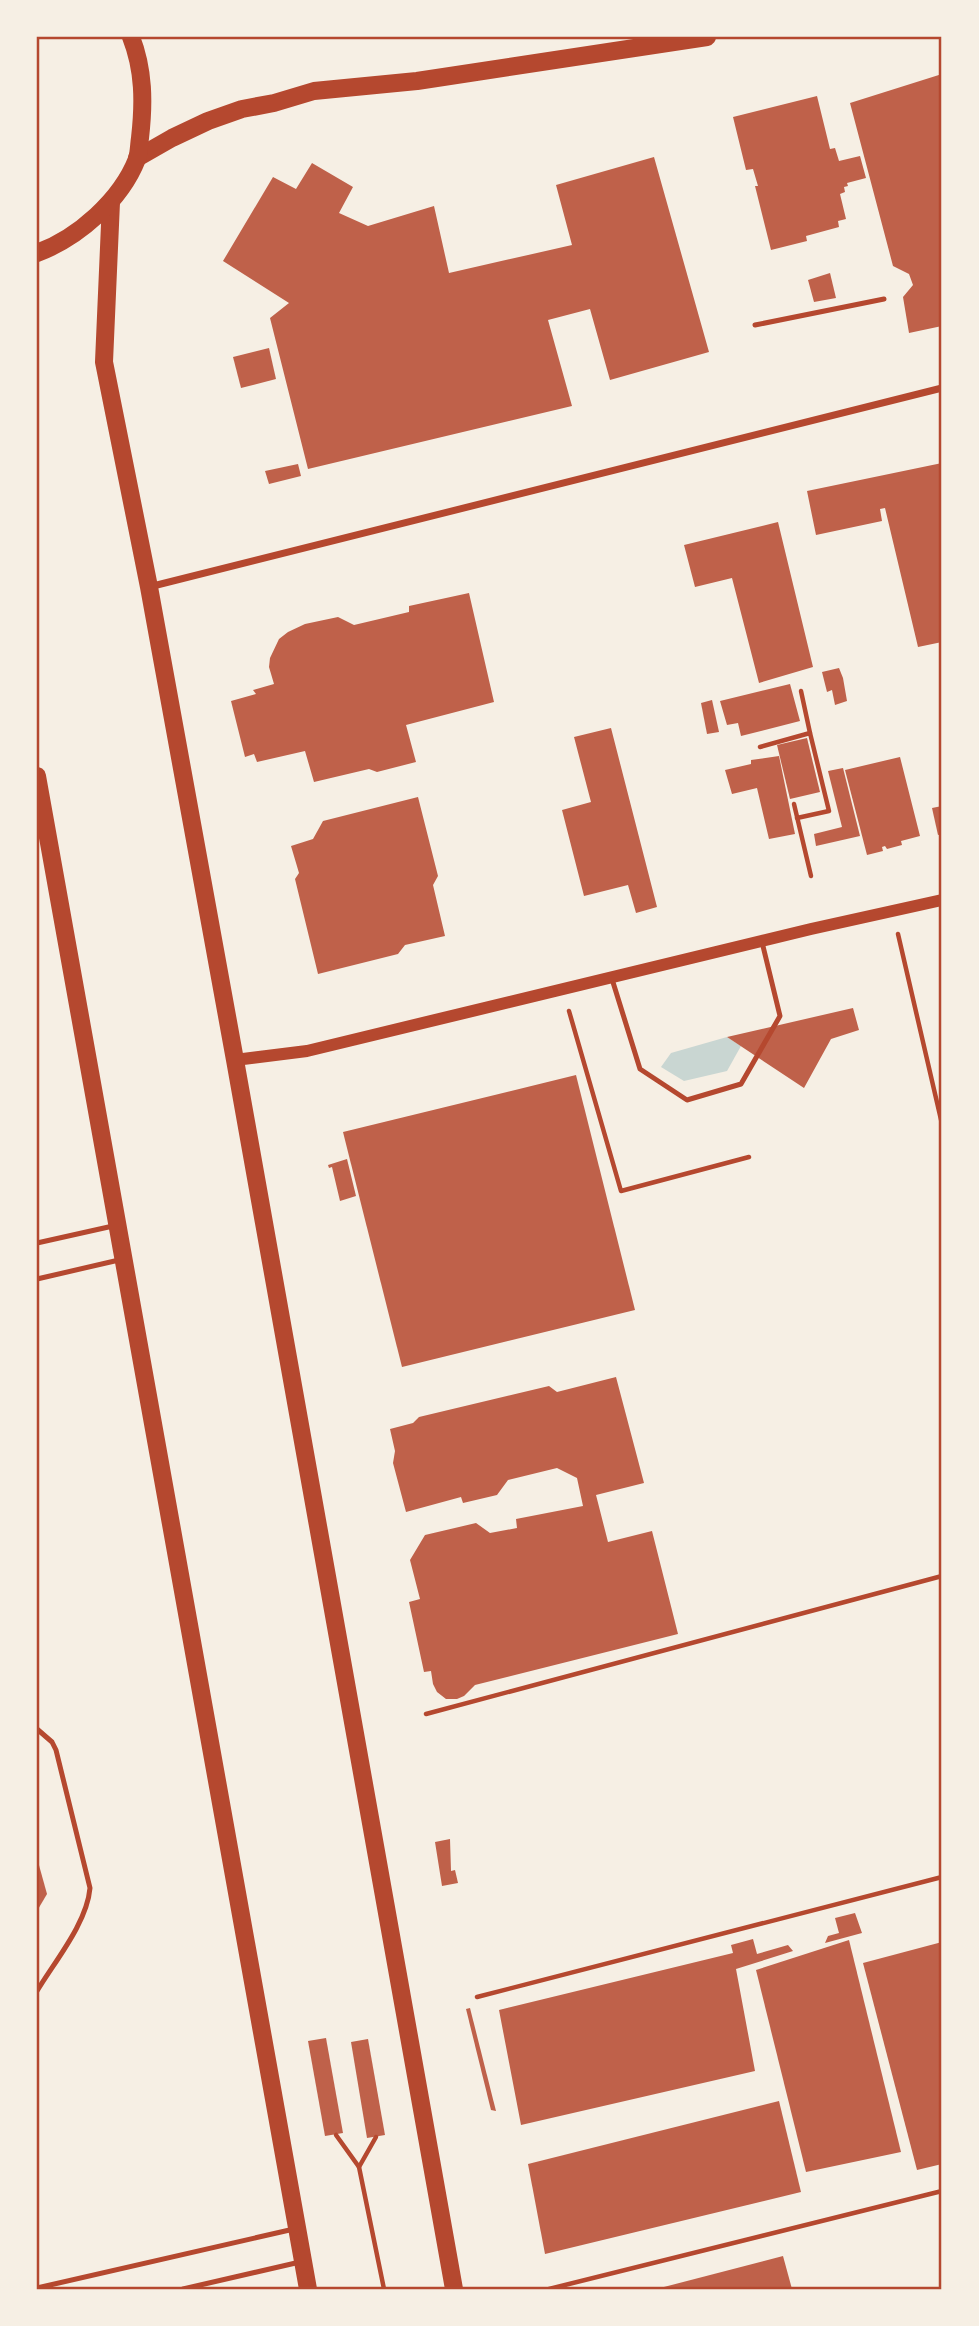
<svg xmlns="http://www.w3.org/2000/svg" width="979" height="2326" viewBox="0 0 979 2326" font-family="Karla,sans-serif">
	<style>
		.water { fill: #c9d6d2 }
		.building { fill: #bf614a }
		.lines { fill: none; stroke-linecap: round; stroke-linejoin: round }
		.path { stroke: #b5482f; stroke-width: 4.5 }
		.service { stroke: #b5482f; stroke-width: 5 }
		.minor { stroke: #b5482f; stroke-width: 7 }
		.tertiary { stroke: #b5482f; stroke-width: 12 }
		.primary { stroke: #b5482f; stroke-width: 18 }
		.neatline { fill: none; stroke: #b5482f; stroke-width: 2.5 }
	</style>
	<rect width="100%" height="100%" fill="#f6efe4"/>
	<!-- water -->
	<path class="water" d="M 727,1037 L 741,1046 L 727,1071 L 684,1081 L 661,1067 L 671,1053 Z"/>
	<!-- building -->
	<g class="building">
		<path d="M 942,74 L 942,326 L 909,333 L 903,297 L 913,285 L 909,274 L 893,266 L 850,103 Z"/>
		<path d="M 817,96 L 830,149 L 835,148 L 839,161 L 860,156 L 866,178 L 847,183 L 848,186 L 844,187 L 845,192 L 840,194 L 846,219 L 838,221 L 839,227 L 806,236 L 807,241 L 771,250 L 755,186 L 758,186 L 753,169 L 746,170 L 733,117 Z"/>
		<path d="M 654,157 L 709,352 L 610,380 L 590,309 L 548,320 L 572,406 L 308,469 L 270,318 L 289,303 L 223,261 L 273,177 L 296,189 L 312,163 L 353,187 L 339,213 L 368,226 L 434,206 L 449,273 L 572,245 L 556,185 Z"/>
		<path d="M 830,273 L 836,298 L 814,302 L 808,280 Z"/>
		<path d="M 269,348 L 276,379 L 241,388 L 233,357 Z"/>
		<path d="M 942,463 L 942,642 L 918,647 L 885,508 L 880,509 L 882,521 L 816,535 L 807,491 Z"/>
		<path d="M 298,464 L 301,476 L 269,484 L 265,471 Z"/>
		<path d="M 778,522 L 813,667 L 759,683 L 732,578 L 695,587 L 684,545 Z"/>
		<path d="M 469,593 L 494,702 L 406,725 L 416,762 L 377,772 L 369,769 L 314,782 L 305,751 L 257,762 L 254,754 L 245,757 L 231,701 L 256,694 L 253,690 L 274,684 L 269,667 L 270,658 L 279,639 L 288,632 L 305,624 L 338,617 L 354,625 L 409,612 L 409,606 Z"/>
		<path d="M 839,668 L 843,678 L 847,701 L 835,705 L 832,690 L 827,692 L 822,672 Z"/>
		<path d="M 790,684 L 800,721 L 741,736 L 738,723 L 727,725 L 720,701 Z"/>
		<path d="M 712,700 L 719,732 L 707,734 L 701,703 Z"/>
		<path d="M 611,728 L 657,907 L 636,913 L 628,885 L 584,896 L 562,810 L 591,802 L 574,737 Z"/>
		<path d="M 807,738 L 820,792 L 790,799 L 777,745 Z"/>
		<path d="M 779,756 L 795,834 L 769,839 L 757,788 L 732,794 L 725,770 L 751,764 L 751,760 Z"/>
		<path d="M 900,757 L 920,836 L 901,841 L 902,845 L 887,849 L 885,846 L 882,847 L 883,851 L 867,855 L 845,770 Z"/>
		<path d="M 843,768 L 860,836 L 816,846 L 814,834 L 842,827 L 828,771 Z"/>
		<path d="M 418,797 L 438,876 L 433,885 L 445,936 L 405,945 L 398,954 L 318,974 L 295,879 L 299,873 L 291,846 L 313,839 L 323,821 Z"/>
		<path d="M 942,806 L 942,834 L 938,835 L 932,808 Z"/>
		<path d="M 853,1008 L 859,1030 L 831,1039 L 804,1088 L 727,1037 Z"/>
		<path d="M 576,1075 L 635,1310 L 402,1367 L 343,1132 Z"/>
		<path d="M 347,1159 L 356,1196 L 340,1201 L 332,1167 L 329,1168 L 328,1165 Z"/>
		<path d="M 616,1377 L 644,1483 L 596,1495 L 608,1542 L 652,1531 L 678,1634 L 475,1685 L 464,1696 L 457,1699 L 446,1699 L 437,1692 L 433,1684 L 431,1671 L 424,1672 L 409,1602 L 420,1599 L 410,1560 L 425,1535 L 476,1523 L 490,1533 L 517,1528 L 516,1519 L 583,1506 L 577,1478 L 557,1468 L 508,1480 L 497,1495 L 463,1503 L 461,1497 L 406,1512 L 393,1463 L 395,1451 L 390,1429 L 413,1423 L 419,1417 L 549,1386 L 557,1392 Z"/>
		<path d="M 450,1839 L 451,1871 L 455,1870 L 458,1883 L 442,1886 L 435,1842 Z"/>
		<path d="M 37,1858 L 47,1894 L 37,1911 Z"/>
		<path d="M 855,1913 L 862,1933 L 825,1943 L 828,1936 L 839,1933 L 835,1918 Z"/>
		<path d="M 753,1939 L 757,1954 L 788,1945 L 793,1951 L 736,1969 L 755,2071 L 521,2125 L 499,2010 L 733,1953 L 731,1945 Z"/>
		<path d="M 849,1940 L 901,2152 L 806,2172 L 756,1970 Z"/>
		<path d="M 942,1942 L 942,2164 L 917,2170 L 863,1963 Z"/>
		<path d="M 470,2008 L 496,2111 L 491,2110 L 466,2009 Z"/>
		<path d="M 326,2038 L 343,2133 L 325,2136 L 308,2041 Z"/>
		<path d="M 368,2039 L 385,2135 L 367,2138 L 351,2042 Z"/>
		<path d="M 779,2101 L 801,2192 L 545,2254 L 528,2164 Z"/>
		<path d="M 783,2256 L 792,2289 L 660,2289 L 660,2288 Z"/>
	</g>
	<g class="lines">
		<!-- path -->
		<g class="path">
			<path d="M 801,691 L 810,733"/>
			<path d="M 760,747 L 810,733 L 829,811 L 797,818"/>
			<path d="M 794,804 L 811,876"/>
			<path d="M 898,934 L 942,1124"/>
			<path d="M 569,1011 L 621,1191 L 749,1157"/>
			<path d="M 426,1714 L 942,1576"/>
			<path d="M 477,1997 L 942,1877"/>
			<path d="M 336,2135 L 359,2167 L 376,2137"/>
			<path d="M 359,2167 L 384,2289"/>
			<path d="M 549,2289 L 942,2191"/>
		</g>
		<!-- service -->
		<g class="service">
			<path d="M 755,325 L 884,299"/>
			<path d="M 612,979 L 640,1069 L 687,1100 L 741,1084 L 780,1016 L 762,942"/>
			<path d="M 37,1243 L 113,1226"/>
			<path d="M 37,1279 L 119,1260"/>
			<path d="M 37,1729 L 52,1742 L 56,1750 L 90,1888 C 87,1923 55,1961 37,1991"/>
			<path d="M 37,2288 L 294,2229"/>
			<path d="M 183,2289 L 300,2262"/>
		</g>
		<!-- minor -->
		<path class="minor" d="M 149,587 L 942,388"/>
		<!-- tertiary -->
		<path class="tertiary" d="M 235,1060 L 307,1051 L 811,929 L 942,900"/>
		<!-- primary -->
		<g class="primary">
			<path d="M 137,158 L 172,138 L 208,121 L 242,109 L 274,103 L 314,91 L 417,81 L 707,37"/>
			<path d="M 111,202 L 104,362 L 149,587 L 235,1060 L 454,2289"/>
			<path d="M 37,253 C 78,238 121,200 137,159 C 139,153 139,144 140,138 C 144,103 144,70 131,37"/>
			<path d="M 37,776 L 308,2289"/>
		</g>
	</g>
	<!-- border -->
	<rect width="979" height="2326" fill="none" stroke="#f6efe4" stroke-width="77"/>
	<rect x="38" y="38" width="902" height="2250" class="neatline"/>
</svg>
